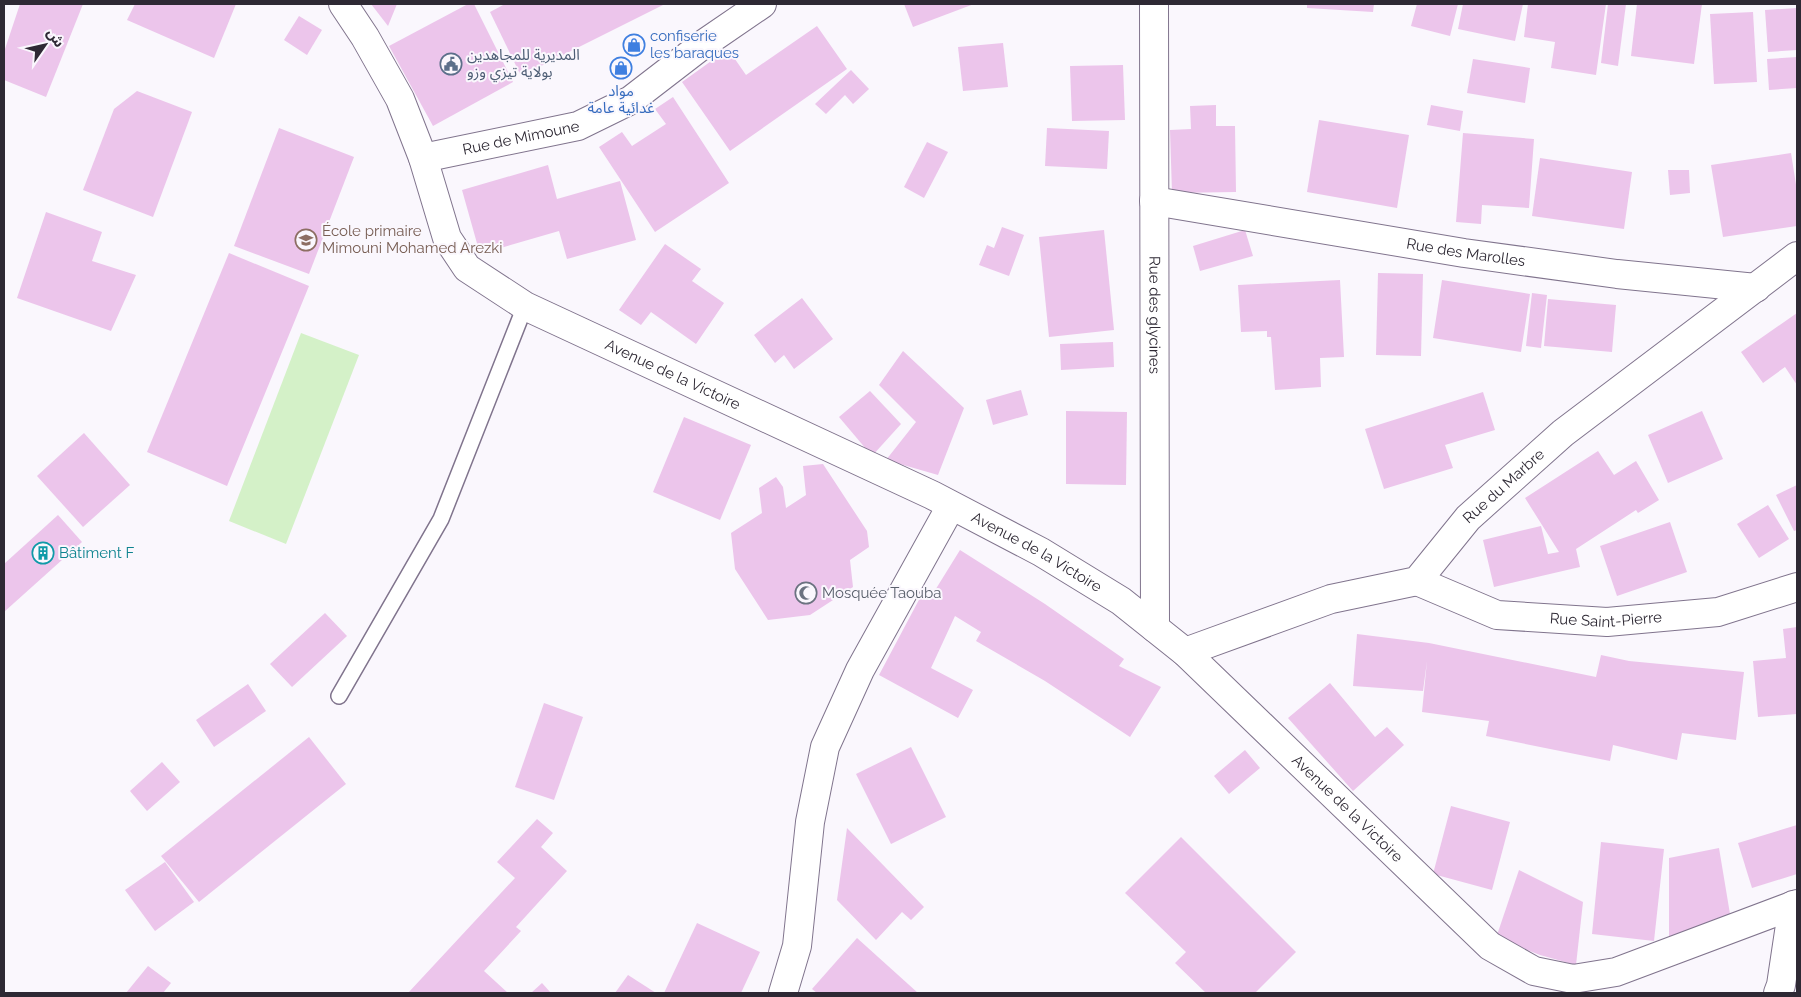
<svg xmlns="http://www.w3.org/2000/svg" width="1801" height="997" viewBox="0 0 1801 997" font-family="Raleway,'Noto Sans Arabic',sans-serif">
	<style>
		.green { fill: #d4f1c8 }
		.building { fill: #ecc5eb }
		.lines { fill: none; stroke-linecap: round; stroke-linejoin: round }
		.lane-casing { stroke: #80748d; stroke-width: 18 }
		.street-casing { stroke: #80748d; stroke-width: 30 }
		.lane { stroke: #fff; stroke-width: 15 }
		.street { stroke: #fff; stroke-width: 28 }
		.labels { text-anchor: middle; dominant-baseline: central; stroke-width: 4; stroke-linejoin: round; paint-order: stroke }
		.shop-label { font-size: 15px; fill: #366cbe; stroke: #faf7fd; text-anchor: start }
		.service-label { font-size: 15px; fill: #4e5e75; stroke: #faf7fd; text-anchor: start }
		.street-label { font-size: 15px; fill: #2e2934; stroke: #faf7fd }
		.education-label { font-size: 15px; fill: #785e54; stroke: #faf7fd; text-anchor: start }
		.culture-label { font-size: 15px; fill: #0d838f; stroke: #faf7fd; text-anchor: start }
		.worship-label { font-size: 15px; fill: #5b616d; stroke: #faf7fd; text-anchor: start }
	</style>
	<rect width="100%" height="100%" fill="#faf7fd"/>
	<!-- green -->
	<path class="green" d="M 301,333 L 359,355 L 286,544 L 229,521 Z"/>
	<!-- building -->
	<g class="building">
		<path d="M 20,4 L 83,4 L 46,97 L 4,80 L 4,52 Z"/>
		<path d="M 135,4 L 236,4 L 214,58 L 127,20 Z"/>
		<path d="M 371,4 L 397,4 L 388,26 Z"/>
		<path d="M 468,4 L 474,4 L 513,82 L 433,126 L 389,46 Z"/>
		<path d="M 505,4 L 665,4 L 521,76 L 490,12 Z"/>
		<path d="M 904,4 L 974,4 L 913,27 Z"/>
		<path d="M 1307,4 L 1374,4 L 1373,12 L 1307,8 Z"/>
		<path d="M 1417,4 L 1458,4 L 1450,36 L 1411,26 Z"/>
		<path d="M 1463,4 L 1523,4 L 1515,41 L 1458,29 Z"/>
		<path d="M 1528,4 L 1606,4 L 1596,75 L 1551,68 L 1555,42 L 1524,37 Z"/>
		<path d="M 1608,4 L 1626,4 L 1618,66 L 1601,63 Z"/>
		<path d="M 1637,4 L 1702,4 L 1694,64 L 1631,56 Z"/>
		<path d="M 1797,8 L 1797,50 L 1768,52 L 1765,10 Z"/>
		<path d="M 1753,12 L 1757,82 L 1714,84 L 1710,14 Z"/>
		<path d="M 299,16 L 322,30 L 307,55 L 284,40 Z"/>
		<path d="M 817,26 L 847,69 L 730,151 L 682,82 L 728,49 L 746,75 Z"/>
		<path d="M 1003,43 L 1008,87 L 963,91 L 958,47 Z"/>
		<path d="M 1797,57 L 1797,88 L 1769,90 L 1767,59 Z"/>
		<path d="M 1473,59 L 1530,68 L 1525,103 L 1467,93 Z"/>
		<path d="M 1123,65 L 1125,120 L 1072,121 L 1070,66 Z"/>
		<path d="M 851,70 L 869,89 L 853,104 L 845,95 L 826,114 L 815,104 Z"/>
		<path d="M 137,91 L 192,112 L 153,217 L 83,190 L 114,109 Z"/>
		<path d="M 673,97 L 729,183 L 655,232 L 599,147 L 622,132 L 632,146 L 666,124 L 655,109 Z"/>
		<path d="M 1216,105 L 1216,126 L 1235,126 L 1236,192 L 1172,193 L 1170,130 L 1191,129 L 1190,106 Z"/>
		<path d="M 1431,105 L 1463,111 L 1460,131 L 1427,125 Z"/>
		<path d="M 1319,120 L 1409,135 L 1397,208 L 1307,192 Z"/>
		<path d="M 279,128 L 354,157 L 309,274 L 234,246 Z"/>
		<path d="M 1047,128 L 1109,131 L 1107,169 L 1045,166 Z"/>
		<path d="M 1463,133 L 1534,139 L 1529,208 L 1482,205 L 1481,224 L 1456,222 Z"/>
		<path d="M 927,142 L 948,152 L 924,198 L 904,187 Z"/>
		<path d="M 1791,153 L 1797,191 L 1797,226 L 1723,237 L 1711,165 Z"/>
		<path d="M 1540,158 L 1632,172 L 1624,229 L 1532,216 Z"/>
		<path d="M 548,165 L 557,199 L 620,181 L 636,240 L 567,259 L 559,231 L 480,254 L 462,190 Z"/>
		<path d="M 1668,170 L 1689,170 L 1690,193 L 1670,195 Z"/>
		<path d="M 46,212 L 102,232 L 92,261 L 136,275 L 111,331 L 17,298 Z"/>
		<path d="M 1002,227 L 1024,235 L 1009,276 L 979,265 L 987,245 L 994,248 Z"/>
		<path d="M 1104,230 L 1114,330 L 1049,337 L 1039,237 Z"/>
		<path d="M 1245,230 L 1253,256 L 1200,271 L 1193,246 Z"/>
		<path d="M 665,244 L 701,269 L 692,281 L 724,303 L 696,344 L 651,312 L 641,325 L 619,310 Z"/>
		<path d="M 229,253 L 309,286 L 227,486 L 147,452 Z"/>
		<path d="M 1378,273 L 1423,274 L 1421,356 L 1376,355 Z"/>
		<path d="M 1340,280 L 1344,357 L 1320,358 L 1321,387 L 1275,390 L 1271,337 L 1267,337 L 1267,331 L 1241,332 L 1238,285 Z"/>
		<path d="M 1442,280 L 1530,294 L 1521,352 L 1433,338 Z"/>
		<path d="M 1532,293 L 1547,295 L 1541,348 L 1526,346 Z"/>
		<path d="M 802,298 L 833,339 L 794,369 L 784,355 L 775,363 L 754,335 Z"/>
		<path d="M 1548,299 L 1616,305 L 1612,352 L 1544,346 Z"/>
		<path d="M 1797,313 L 1797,385 L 1785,367 L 1763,383 L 1741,352 Z"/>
		<path d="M 1113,342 L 1114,367 L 1061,370 L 1060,344 Z"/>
		<path d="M 903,351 L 964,408 L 938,475 L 886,460 L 916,422 L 879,385 Z"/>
		<path d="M 1021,390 L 1028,415 L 993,425 L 986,400 Z"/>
		<path d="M 870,391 L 901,424 L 872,456 L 839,417 Z"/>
		<path d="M 1483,392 L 1495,430 L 1445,445 L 1453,468 L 1384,489 L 1365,429 Z"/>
		<path d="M 1066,411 L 1127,412 L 1126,485 L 1066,484 Z"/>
		<path d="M 1702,411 L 1723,459 L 1668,483 L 1648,435 Z"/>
		<path d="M 684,417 L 751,445 L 720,520 L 653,492 Z"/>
		<path d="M 84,433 L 130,485 L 83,527 L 37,476 Z"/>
		<path d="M 1598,451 L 1614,475 L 1636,461 L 1659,500 L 1638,513 L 1636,510 L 1576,549 L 1580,567 L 1494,587 L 1483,540 L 1541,526 L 1548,554 L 1559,552 L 1525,498 Z"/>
		<path d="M 823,464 L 867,531 L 869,547 L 850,560 L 853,587 L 810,615 L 768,620 L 735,569 L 731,533 L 762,513 L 759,488 L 776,477 L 783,487 L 786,508 L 806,495 L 803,466 Z"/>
		<path d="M 1797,485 L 1797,530 L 1794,531 L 1776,495 Z"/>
		<path d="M 1768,505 L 1789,539 L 1759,558 L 1737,524 Z"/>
		<path d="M 58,515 L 82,542 L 4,612 L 4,564 Z"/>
		<path d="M 1670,522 L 1687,572 L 1617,596 L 1600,546 Z"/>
		<path d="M 960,550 L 1045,604 L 1124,659 L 1119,666 L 1161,687 L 1130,737 L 1045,681 L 976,641 L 981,632 L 955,616 L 931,668 L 973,690 L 958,718 L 879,675 L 921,596 L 929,600 Z"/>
		<path d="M 325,613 L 347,636 L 292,687 L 270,664 Z"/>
		<path d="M 1797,627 L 1797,714 L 1758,717 L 1753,661 L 1786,658 L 1783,629 Z"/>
		<path d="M 1357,634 L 1429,643 L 1596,677 L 1601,655 L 1629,661 L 1744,672 L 1736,740 L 1682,733 L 1677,760 L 1613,745 L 1610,761 L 1486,736 L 1489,721 L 1422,712 L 1427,661 L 1423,691 L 1353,686 Z"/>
		<path d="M 1330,683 L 1375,737 L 1387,727 L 1404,745 L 1353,791 L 1288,718 Z"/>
		<path d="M 248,684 L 266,711 L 214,747 L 196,720 Z"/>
		<path d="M 544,703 L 583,717 L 554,800 L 515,787 Z"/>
		<path d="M 309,737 L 346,784 L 199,902 L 161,856 Z"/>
		<path d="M 911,747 L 946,817 L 891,844 L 856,774 Z"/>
		<path d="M 1245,750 L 1260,768 L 1229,794 L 1214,776 Z"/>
		<path d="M 162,762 L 180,782 L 147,811 L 130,791 Z"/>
		<path d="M 1451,806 L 1510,822 L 1492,890 L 1433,874 Z"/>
		<path d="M 537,819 L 553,833 L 541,847 L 567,871 L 516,927 L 521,931 L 484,971 L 508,993 L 408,993 L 515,878 L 497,862 Z"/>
		<path d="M 1797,825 L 1797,874 L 1752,888 L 1738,843 Z"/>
		<path d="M 847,828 L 924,907 L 911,920 L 902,912 L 876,940 L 837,900 Z"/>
		<path d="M 1181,837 L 1296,952 L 1255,993 L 1206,993 L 1175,963 L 1186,952 L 1125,893 Z"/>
		<path d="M 1601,842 L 1664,849 L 1654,941 L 1592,934 Z"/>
		<path d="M 1719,848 L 1730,914 L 1669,937 L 1669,858 Z"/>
		<path d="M 165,862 L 194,902 L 155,931 L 125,890 Z"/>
		<path d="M 1519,870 L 1583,902 L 1576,965 L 1540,955 L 1496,938 Z"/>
		<path d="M 697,923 L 760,952 L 741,993 L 664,993 Z"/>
		<path d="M 857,938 L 918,993 L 817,993 L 812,989 Z"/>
		<path d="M 148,966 L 171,983 L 163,993 L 126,993 Z"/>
		<path d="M 628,975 L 656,993 L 615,993 Z"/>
		<path d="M 542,983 L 551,993 L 531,993 Z"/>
	</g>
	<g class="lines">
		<!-- lane casing -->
		<g class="lane-casing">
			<path id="lane" d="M 339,696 L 441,519 L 525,306"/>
		</g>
		<!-- street casing -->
		<g class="street-casing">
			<g id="street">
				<path id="s1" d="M 343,4 L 365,37 L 400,99 L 423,158 L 447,238 L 467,268 L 525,306 L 932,495 L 1041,552 L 1121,601 L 1185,652 L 1490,946 L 1534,971 L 1573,979 L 1616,972 L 1797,904"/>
				<path id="s2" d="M 1154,4 L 1155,628"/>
				<path id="s3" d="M 423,158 L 578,126 L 631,100 L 705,43 L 762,4"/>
				<path id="s4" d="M 1154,201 L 1464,253 L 1617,274 L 1756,288"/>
				<path id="s5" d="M 1417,581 L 1497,615 L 1607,622 L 1718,612 L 1797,587"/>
				<path id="s6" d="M 1185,652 L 1331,599 L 1417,581 L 1468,518 L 1563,433 L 1797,256"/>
				<path d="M 783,993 L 797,946 L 810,822 L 825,747 L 860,670 L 951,506"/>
				<path d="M 1778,993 L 1781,985 L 1793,905"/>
			</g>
		</g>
		<!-- lane -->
		<use href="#lane" class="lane"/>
		<!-- street -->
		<use href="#street" class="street"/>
	</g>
	<!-- icons -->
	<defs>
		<g id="shop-ring" transform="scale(1.125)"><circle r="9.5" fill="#faf7fd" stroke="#3f7fe0" stroke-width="1.5"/><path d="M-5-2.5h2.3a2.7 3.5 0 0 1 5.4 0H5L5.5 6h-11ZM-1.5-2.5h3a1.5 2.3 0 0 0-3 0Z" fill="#3f7fe0"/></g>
		<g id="civic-ring" transform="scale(1.125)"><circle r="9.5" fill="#faf7fd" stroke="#5c6f8a" stroke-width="1.5"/><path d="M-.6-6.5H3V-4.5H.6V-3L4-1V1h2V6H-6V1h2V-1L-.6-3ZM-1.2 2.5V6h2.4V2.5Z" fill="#5c6f8a"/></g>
		<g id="school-ring" transform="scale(1.125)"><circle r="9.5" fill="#faf7fd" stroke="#8d6e63" stroke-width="1.5"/><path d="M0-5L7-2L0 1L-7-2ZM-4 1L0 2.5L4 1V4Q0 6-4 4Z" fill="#8d6e63"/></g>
		<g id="building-ring" transform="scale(1.125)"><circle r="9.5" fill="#faf7fd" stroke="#0f9aa8" stroke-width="1.5"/><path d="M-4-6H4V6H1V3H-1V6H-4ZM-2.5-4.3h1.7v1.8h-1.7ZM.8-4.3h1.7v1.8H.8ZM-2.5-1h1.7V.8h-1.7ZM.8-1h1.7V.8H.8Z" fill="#0f9aa8"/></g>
		<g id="mosque-ring" transform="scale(1.125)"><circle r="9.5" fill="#faf7fd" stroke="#6b7280" stroke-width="1.5"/><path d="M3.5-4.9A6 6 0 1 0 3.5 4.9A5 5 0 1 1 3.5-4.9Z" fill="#6b7280"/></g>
	</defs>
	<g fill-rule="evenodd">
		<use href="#shop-ring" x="634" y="45"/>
		<use href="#civic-ring" x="451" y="64"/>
		<use href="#shop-ring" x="621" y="68"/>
		<use href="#school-ring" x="306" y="240"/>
		<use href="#building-ring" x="43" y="553"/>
		<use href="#mosque-ring" x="806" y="593"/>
	</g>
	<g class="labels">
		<!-- shop labels -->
		<g class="shop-label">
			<text x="650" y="36">confiserie<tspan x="650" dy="17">les baraques</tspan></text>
			<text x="621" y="91" text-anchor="middle">مواد<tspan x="621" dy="17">غدائية عامة</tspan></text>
		</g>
		<!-- service labels -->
		<g class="service-label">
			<text x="467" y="55">المديرية للمجاهدين<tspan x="467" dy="17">بولاية تيزي وزو</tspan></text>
		</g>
		<!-- street labels -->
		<g class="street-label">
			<text stroke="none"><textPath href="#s3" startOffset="100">Rue de Mimoune</textPath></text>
			<text stroke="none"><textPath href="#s4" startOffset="316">Rue des Marolles</textPath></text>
			<text stroke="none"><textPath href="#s2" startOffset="311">Rue des glycines</textPath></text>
			<text stroke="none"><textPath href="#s1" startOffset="526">Avenue de la Victoire</textPath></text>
			<text stroke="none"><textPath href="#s6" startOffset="372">Rue du Marbre</textPath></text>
			<text stroke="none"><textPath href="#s1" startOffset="931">Avenue de la Victoire</textPath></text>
			<text stroke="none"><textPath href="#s5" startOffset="196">Rue Saint-Pierre</textPath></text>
			<text stroke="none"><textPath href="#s1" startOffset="1336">Avenue de la Victoire</textPath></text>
		</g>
		<!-- education labels -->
		<g class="education-label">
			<text x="322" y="231">École primaire<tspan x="322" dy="17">Mimouni Mohamed Arezki</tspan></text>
		</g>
		<!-- culture labels -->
		<g class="culture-label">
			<text x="59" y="553">Bâtiment F</text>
		</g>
		<!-- worship labels -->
		<g class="worship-label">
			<text x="822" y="593">Mosquée Taouba</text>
		</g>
	</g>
	<!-- border -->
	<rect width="1801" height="997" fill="none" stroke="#2e2934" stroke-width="10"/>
	<!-- north arrow -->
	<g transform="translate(45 45) rotate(56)" stroke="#faf7fd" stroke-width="4" paint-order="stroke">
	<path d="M0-4L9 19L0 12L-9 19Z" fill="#2e2934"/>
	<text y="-8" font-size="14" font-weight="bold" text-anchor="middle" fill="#2e2934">ش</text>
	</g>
</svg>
